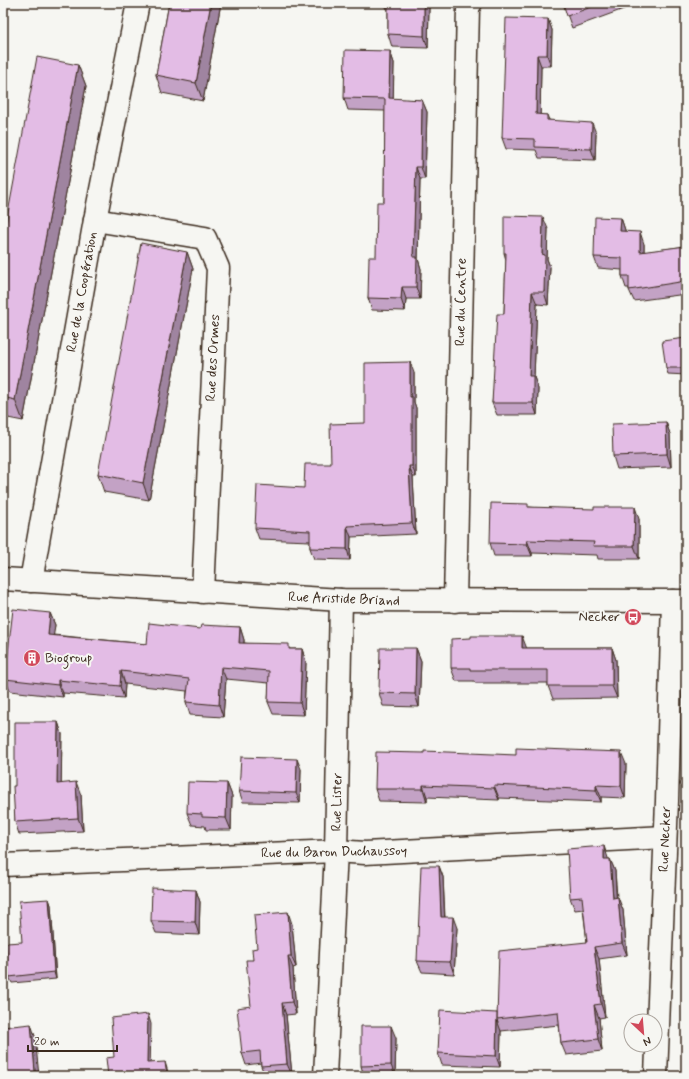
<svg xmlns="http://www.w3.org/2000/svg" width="689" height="1079" viewBox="0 0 689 1079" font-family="Mynerve,sans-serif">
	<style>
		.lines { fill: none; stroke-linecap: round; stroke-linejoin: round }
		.street-casing { stroke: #3b2a1e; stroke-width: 25 }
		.street { stroke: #f6f6f2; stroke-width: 22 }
		.wall { fill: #c3a2c5; stroke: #3b2a1e }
		.shaded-wall { fill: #9f84a0; stroke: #3b2a1e }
		.building { fill: #e3bce5; stroke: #3b2a1e }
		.labels { text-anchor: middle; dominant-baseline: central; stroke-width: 4; stroke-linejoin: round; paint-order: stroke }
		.street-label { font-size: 14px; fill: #3b2a1e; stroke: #f6f6f2 }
		.poi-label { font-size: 14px; fill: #3b2a1e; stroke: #f6f6f2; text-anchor: end }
	</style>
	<rect width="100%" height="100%" fill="#f6f6f2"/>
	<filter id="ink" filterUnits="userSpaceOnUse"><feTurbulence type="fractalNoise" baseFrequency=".025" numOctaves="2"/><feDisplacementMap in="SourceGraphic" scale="8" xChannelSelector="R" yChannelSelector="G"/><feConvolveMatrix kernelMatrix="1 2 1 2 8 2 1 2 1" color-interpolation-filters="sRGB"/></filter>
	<g filter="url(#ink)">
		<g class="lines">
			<!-- street casing -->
			<g class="street-casing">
				<g id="street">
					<path d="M 95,220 L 205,238 L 218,268 L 203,592"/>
					<path d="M 3,579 L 341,600 L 686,601"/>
					<path d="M 31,581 L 95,220 L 138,3"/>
					<path d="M 455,601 L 468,7 L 471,3"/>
					<path d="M 3,865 L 336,851 L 365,853 L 665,837"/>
					<path d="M 325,1076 L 336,851 L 341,600"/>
					<path d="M 656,1076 L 667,801 L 673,601"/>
				</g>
			</g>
			<!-- street -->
			<use href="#street" class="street"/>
		</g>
		<!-- wall -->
		<g class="wall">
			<path d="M 169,3 L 221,3 L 203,101 L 162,93 L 156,75 Z"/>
			<path d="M 384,3 L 429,3 L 429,8 L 428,48 L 392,47 L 388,34 L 388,9 L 387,9 Z"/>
			<path d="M 563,3 L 640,3 L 572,28 Z"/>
			<path d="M 548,19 L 552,30 L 551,66 L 541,66 L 540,115 L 547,115 L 549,120 L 596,133 L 595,160 L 539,158 L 536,150 L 506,149 L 502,138 Z"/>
			<path d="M 390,51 L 394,63 L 393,99 L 422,100 L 427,112 L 425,179 L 420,179 L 418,259 L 421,269 L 420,299 L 406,299 L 405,311 L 372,310 L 368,298 L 376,257 L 384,202 L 385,111 L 348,110 L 344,98 Z"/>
			<path d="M 78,65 L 86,86 L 23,421 L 3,417 L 3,240 Z"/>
			<path d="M 621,218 L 625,230 L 625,232 L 644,244 L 644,252 L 686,246 L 686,294 L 634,301 L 629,290 L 629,288 L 626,288 L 622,276 L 622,270 L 598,268 L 594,257 Z"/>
			<path d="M 548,229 L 547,259 L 550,267 L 548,305 L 537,304 L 534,377 L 538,389 L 537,415 L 497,415 L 492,403 L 504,314 L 506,260 L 504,253 Z"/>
			<path d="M 187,252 L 193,269 L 149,500 L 104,492 L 98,474 Z"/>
			<path d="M 686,338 L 686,375 L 668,374 L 666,368 Z"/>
			<path d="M 414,373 L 414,402 L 416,408 L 416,477 L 413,477 L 416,534 L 351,537 L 350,560 L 314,559 L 310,548 L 310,541 L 259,539 L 255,528 L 304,488 L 331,464 L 365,423 Z"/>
			<path d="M 666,422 L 670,434 L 671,467 L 617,469 L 613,456 Z"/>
			<path d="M 529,507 L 639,519 L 639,559 L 598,559 L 597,555 L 532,553 L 532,556 L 494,556 L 490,543 Z"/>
			<path d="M 50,613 L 55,625 L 53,635 L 147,644 L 200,629 L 240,627 L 244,640 L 244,643 L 291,649 L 302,649 L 306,662 L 304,715 L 273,714 L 268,702 L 269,683 L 226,679 L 223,717 L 190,715 L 186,702 L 187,691 L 125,684 L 124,698 L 63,693 L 63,697 L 10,691 L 5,679 Z"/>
			<path d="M 416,648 L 421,661 L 419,707 L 383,706 L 379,693 Z"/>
			<path d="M 527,648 L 612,648 L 616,660 L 617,698 L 553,699 L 548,686 L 548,683 L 475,683 L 474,681 L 456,681 L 451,668 Z"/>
			<path d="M 58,722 L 62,734 L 61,783 L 81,795 L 83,831 L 19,834 L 15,822 L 15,786 Z"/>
			<path d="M 626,764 L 625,798 L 601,797 L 601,802 L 499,798 L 499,800 L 427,797 L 427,802 L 379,801 L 375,789 Z"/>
			<path d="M 301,769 L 300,803 L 243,802 L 239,791 Z"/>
			<path d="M 227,783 L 232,796 L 231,830 L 206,830 L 205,826 L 192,825 L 187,813 Z"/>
			<path d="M 608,859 L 610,859 L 615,871 L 617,897 L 623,910 L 627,955 L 599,959 L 605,1017 L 599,1018 L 602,1051 L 566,1055 L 561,1043 L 559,1025 L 501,1031 L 500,1067 L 442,1065 L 438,1053 L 497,1013 L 587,942 L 583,909 L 575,910 L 570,898 Z"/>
			<path d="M 439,866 L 443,877 L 445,917 L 457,928 L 454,974 L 422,972 L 417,961 Z"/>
			<path d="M 196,890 L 200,902 L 199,935 L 156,933 L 151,921 Z"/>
			<path d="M 49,899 L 51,905 L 56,979 L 12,983 L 9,977 L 22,942 Z"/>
			<path d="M 292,924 L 296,967 L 293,968 L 296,1014 L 286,1015 L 292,1075 L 265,1076 L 261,1066 L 261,1063 L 246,1065 L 242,1053 L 251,1006 L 253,960 L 257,948 Z"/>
			<path d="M 396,1038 L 395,1076 L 364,1076 L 361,1066 Z"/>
		</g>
		<!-- shaded-wall -->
		<g class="shaded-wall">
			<path d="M 211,3 L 221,3 L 203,101 L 196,83 Z"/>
			<path d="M 424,3 L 429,3 L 429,8 L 428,48 L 424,36 Z"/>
			<path d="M 548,19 L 552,30 L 551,66 L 547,55 Z"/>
			<path d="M 390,51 L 394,63 L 393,110 L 389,98 Z"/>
			<path d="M 537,55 L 541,66 L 540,125 L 536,114 Z"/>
			<path d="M 78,65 L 86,86 L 23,421 L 15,400 Z"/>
			<path d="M 422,100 L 427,112 L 425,179 L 421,167 Z"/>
			<path d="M 592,123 L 596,133 L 595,160 L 591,149 Z"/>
			<path d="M 416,167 L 420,179 L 418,259 L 421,269 L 420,299 L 416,287 L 413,257 Z"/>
			<path d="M 543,217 L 548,229 L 547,259 L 550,267 L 548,305 L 544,292 L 542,254 Z"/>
			<path d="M 621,218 L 625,230 L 625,243 L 620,231 Z"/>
			<path d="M 640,232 L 644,244 L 644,264 L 640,252 Z"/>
			<path d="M 187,252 L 193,269 L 149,500 L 143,483 Z"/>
			<path d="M 402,287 L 406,299 L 405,311 L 401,299 Z"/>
			<path d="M 532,292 L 537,304 L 534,377 L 538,389 L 537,415 L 533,403 L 529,376 Z"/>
			<path d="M 410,362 L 414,373 L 414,402 L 416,408 L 416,477 L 412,466 L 410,397 Z"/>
			<path d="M 666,422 L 670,434 L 671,467 L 667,454 Z"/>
			<path d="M 409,466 L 413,477 L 416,534 L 412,523 Z"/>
			<path d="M 635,507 L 639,519 L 639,559 L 634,546 Z"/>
			<path d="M 347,526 L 351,537 L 350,560 L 347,549 Z"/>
			<path d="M 527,540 L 532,553 L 532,556 L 527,544 Z"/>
			<path d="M 50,613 L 55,625 L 52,647 L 48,635 Z"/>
			<path d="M 240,627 L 244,640 L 243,655 L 239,643 Z"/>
			<path d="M 522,636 L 527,649 L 522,648 Z"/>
			<path d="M 416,648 L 421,661 L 419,707 L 415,694 Z"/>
			<path d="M 612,648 L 616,660 L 617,698 L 612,686 Z"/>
			<path d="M 302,649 L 306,662 L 304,715 L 300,703 Z"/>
			<path d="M 221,667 L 226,679 L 223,717 L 219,705 Z"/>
			<path d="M 121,671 L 125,684 L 124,698 L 120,686 Z"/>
			<path d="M 58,680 L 63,693 L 63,697 L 58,685 Z"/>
			<path d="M 58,722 L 62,734 L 61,796 L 57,784 Z"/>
			<path d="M 621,752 L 626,764 L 625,798 L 621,786 Z"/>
			<path d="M 297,759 L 301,769 L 300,803 L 296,793 Z"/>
			<path d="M 76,782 L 81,795 L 83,831 L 78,818 Z"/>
			<path d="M 227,783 L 232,796 L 231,830 L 226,818 Z"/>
			<path d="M 423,785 L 427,797 L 427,802 L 423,789 Z"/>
			<path d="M 494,785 L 499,798 L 499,800 L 494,788 Z"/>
			<path d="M 596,785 L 601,797 L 601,802 L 596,790 Z"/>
			<path d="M 604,846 L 608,858 L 609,872 L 604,859 Z"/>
			<path d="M 610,859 L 615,871 L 617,910 L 613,898 Z"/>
			<path d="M 439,866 L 443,877 L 445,928 L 441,917 Z"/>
			<path d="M 196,890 L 200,902 L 199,935 L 195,922 Z"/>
			<path d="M 618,897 L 623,910 L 627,955 L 622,943 Z"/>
			<path d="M 49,899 L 51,905 L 56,979 L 54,972 Z"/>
			<path d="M 288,912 L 292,924 L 296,967 L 291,956 Z"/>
			<path d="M 453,917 L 457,928 L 454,974 L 450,962 Z"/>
			<path d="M 594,947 L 599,959 L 605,1017 L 601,1004 Z"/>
			<path d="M 288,956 L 293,968 L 296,1014 L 292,1002 Z"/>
			<path d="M 282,1003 L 286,1015 L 292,1075 L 287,1064 Z"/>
			<path d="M 594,1005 L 599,1018 L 602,1051 L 598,1039 Z"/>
			<path d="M 148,1014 L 151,1024 L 150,1074 L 147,1063 Z"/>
			<path d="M 497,1020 L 501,1031 L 500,1067 L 496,1056 Z"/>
			<path d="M 31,1024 L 35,1036 L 39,1076 L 35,1072 Z"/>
			<path d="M 391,1026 L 396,1038 L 395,1076 L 391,1065 Z"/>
			<path d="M 165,1062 L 168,1072 L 169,1076 L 167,1076 Z"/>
		</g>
		<!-- building -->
		<g class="building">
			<path d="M 169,3 L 211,3 L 196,83 L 156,75 Z"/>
			<path d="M 388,3 L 424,3 L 424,36 L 388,34 Z"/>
			<path d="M 563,3 L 602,3 L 567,16 Z"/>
			<path d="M 506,18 L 548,19 L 547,55 L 537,55 L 536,114 L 547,115 L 547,120 L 592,123 L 591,149 L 535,147 L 535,139 L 502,138 Z"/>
			<path d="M 345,50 L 390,51 L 389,98 L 422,100 L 421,167 L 416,167 L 413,257 L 417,257 L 416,287 L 402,287 L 401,299 L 368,298 L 369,257 L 376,257 L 377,202 L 384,202 L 385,99 L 344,98 Z"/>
			<path d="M 37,57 L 78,65 L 15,400 L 3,397 L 3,240 Z"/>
			<path d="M 504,216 L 543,217 L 542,254 L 545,255 L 544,292 L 532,292 L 529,376 L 533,376 L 533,403 L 492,403 L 497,314 L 504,314 L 506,253 L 504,253 Z"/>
			<path d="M 595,217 L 621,218 L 620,231 L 640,232 L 640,252 L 686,246 L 686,281 L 629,290 L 629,276 L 622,276 L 622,258 L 594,257 Z"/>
			<path d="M 141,243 L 187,252 L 143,483 L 98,474 Z"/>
			<path d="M 686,338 L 686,368 L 666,368 L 662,341 Z"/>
			<path d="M 410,362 L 410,397 L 412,397 L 412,466 L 409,466 L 412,523 L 347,526 L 347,549 L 310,548 L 310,531 L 255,528 L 257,485 L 304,488 L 305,464 L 331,464 L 330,424 L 365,423 L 365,363 Z"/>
			<path d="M 666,422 L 667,454 L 613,456 L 612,424 Z"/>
			<path d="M 491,503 L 528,504 L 528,507 L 594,509 L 594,507 L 635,507 L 634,546 L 593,546 L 594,542 L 527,540 L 527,544 L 490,543 Z"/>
			<path d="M 13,609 L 50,613 L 48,635 L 147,644 L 149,623 L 200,629 L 201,625 L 240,627 L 239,643 L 289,644 L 289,649 L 302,649 L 300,703 L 268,702 L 269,671 L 221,667 L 219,705 L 186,702 L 189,679 L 121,671 L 120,686 L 58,680 L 58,685 L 5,679 Z"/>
			<path d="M 471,636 L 522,636 L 522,648 L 612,648 L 612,686 L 548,686 L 548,670 L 470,670 L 470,668 L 451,668 L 451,639 L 471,638 Z"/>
			<path d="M 380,648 L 416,648 L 415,694 L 379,693 Z"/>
			<path d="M 15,722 L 58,722 L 57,784 L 76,782 L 78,818 L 15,822 L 13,786 L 15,786 Z"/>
			<path d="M 516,748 L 621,752 L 621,786 L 596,785 L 596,790 L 494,785 L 494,788 L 423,785 L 423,789 L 375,789 L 376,752 L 424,753 L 424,751 L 516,755 Z"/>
			<path d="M 241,757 L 297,759 L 296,793 L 239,791 Z"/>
			<path d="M 188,782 L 227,783 L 226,818 L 202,817 L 202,814 L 187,813 Z"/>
			<path d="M 604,846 L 604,859 L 610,859 L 613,898 L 618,897 L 622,943 L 594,947 L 601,1004 L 594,1005 L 598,1039 L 561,1043 L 558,1012 L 497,1019 L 499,951 L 587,942 L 582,897 L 570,898 L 567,849 Z"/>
			<path d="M 421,866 L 439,866 L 441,917 L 453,917 L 450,962 L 417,961 Z"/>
			<path d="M 152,888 L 196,890 L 195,922 L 151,921 Z"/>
			<path d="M 49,899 L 54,972 L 9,977 L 6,943 L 22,942 L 19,901 Z"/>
			<path d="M 288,912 L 291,956 L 288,956 L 292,1002 L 282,1003 L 287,1064 L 261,1066 L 260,1051 L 242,1053 L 237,1008 L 251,1006 L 246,960 L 253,960 L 252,949 L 257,948 L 254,915 Z"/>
			<path d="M 440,1010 L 497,1013 L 496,1056 L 438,1053 Z"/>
			<path d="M 148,1014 L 147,1063 L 165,1062 L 167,1076 L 108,1076 L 106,1058 L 114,1057 L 111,1018 Z"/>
			<path d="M 31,1024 L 35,1072 L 46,1071 L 46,1076 L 3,1076 L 3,1027 Z"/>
			<path d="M 361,1026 L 391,1026 L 391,1065 L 361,1066 Z"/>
		</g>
	</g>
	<!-- icons -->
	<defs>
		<g id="bus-disc" transform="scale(0.9)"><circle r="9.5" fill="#d1495b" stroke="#f6f6f2"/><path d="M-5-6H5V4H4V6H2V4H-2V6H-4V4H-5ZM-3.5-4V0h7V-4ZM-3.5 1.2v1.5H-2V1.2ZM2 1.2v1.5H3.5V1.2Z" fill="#fff"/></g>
		<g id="building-disc" transform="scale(0.9)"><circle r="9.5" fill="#d1495b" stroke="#f6f6f2"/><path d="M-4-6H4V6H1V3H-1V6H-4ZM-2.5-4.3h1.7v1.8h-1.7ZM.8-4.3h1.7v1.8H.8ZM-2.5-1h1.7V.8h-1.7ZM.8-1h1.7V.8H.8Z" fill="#fff"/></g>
	</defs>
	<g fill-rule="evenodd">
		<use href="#bus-disc" x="633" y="617"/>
		<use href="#building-disc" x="32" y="658"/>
	</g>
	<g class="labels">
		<!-- street labels -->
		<g class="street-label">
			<text transform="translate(82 292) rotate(-80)">Rue de la Coopération</text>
			<text transform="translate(461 302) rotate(-89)">Rue du Centre</text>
			<text transform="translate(213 358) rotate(-87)">Rue des Ormes</text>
			<text transform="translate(344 599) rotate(2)">Rue Aristide Briand</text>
			<text transform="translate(337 802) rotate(-89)">Rue Lister</text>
			<text transform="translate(665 839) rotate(-88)">Rue Necker</text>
			<text transform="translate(334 852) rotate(-1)">Rue du Baron Duchaussoy</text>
		</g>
		<!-- poi labels -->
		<g class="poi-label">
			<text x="620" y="617">Necker</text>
			<text x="45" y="658" text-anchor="start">Biogroup</text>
		</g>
	</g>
	<!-- margin -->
	<rect width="689" height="1079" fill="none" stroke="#f6f6f2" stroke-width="16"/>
	<rect x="8" y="8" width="673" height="1063" fill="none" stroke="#3b2a1e" stroke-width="1.5" filter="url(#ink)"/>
	<!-- north arrow -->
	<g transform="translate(643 1033) rotate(154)"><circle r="19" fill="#f6f6f2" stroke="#aba49d"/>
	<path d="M0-3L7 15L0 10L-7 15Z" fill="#d1495b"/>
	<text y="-6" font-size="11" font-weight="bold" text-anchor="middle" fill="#3b2a1e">N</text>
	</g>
	<!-- scale -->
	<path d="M28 1045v6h89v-6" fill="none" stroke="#3b2a1e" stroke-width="2"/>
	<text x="34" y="1045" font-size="12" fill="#3b2a1e" stroke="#f6f6f2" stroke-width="3" paint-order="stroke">20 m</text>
</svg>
